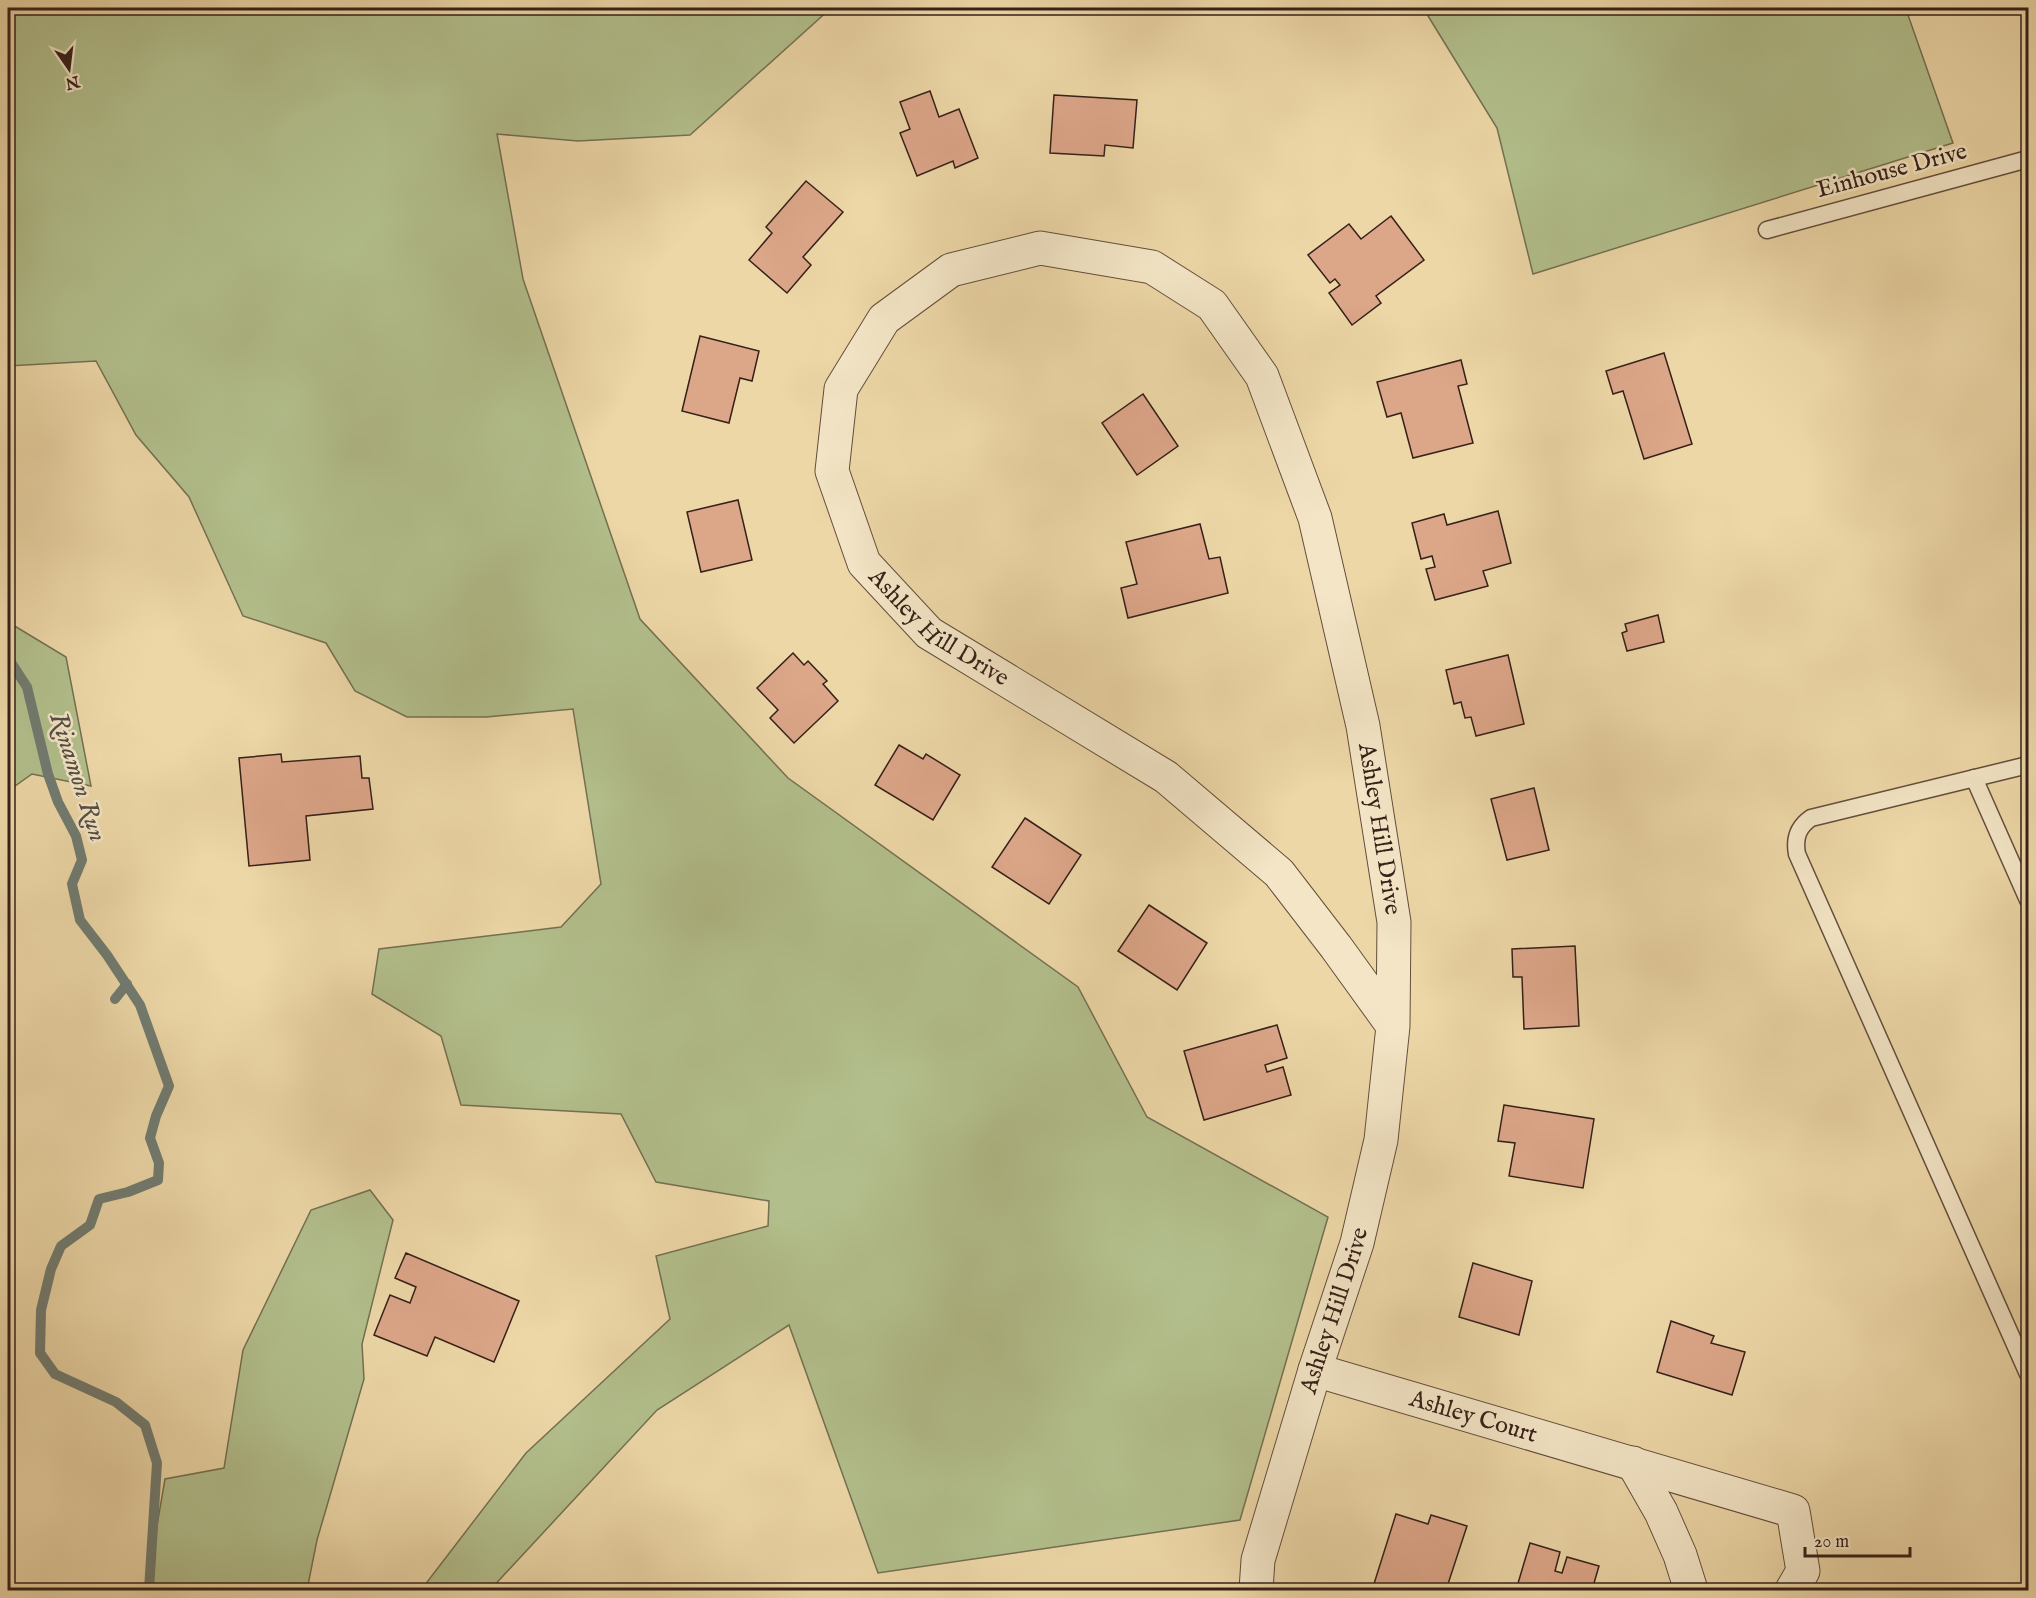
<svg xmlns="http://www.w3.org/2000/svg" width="2036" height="1598" viewBox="0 0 2036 1598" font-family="'IM FELL English',serif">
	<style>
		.green { fill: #b2bf8c; stroke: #747052; stroke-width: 1.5 }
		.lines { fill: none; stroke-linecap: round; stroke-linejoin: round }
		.stream { stroke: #717c71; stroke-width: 10 }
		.building { fill: #dca689; stroke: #362019; stroke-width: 1.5 }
		.service-casing { stroke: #644e3c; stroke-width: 19 }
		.minor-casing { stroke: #644e3c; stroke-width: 35 }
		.service { stroke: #f3e5c6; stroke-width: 16 }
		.minor { stroke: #f3e5c6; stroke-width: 33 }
		.labels { text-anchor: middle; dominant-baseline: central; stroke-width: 5; stroke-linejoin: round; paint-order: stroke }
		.street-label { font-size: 24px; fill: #362019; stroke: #f3e5c6 }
		.water-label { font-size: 26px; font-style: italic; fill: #544e45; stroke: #f3e5c6 }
	</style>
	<rect width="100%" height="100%" fill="#edd7a7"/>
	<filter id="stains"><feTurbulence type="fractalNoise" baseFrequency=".00333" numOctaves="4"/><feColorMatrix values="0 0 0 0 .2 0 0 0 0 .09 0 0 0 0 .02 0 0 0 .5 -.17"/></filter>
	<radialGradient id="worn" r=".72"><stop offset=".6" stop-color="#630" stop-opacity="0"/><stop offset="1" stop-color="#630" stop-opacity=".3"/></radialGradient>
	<!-- green -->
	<g class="green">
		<path d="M 8,8 L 831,8 L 690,135 L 578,141 L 497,134 L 523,279 L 640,619 L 788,778 L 1078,987 L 1147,1117 L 1328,1217 L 1240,1520 L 878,1573 L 789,1325 L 657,1410 L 490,1590 L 421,1590 L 526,1453 L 670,1319 L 656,1256 L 768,1226 L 769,1201 L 656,1182 L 621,1114 L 461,1105 L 441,1036 L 372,994 L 379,949 L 561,927 L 601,884 L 573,709 L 486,717 L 407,717 L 355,691 L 326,643 L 243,616 L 189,497 L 136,435 L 96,361 L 8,366 Z"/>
		<path d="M 1414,8 L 1928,8 L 1908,15 L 1953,143 L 1533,274 L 1497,128 L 1425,11 Z"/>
		<path d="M 8,622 L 66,657 L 91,786 L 32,774 L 8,791 Z"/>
		<path d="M 370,1190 L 393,1220 L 362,1344 L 364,1379 L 317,1540 L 307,1590 L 146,1590 L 165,1479 L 224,1468 L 243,1350 L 311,1210 Z"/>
	</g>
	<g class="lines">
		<!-- stream -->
		<g class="stream">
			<path d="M 8,658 L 27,687 L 48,774 L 58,802 L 76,836 L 82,860 L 72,884 L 80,920 L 107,955 L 140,1005 L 169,1086 L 156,1116 L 150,1138 L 159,1163 L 158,1180 L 128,1192 L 99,1199 L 90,1225 L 61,1246 L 51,1269 L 41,1310 L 40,1353 L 55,1374 L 116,1402 L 145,1425 L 157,1463 L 149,1590"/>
			<path d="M 115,999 L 127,984"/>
		</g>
	</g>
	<!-- building -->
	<g class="building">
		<path d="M 930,91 L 939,117 L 959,109 L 978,158 L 955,168 L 953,161 L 917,176 L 900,133 L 910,129 L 900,102 Z"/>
		<path d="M 1054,95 L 1137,100 L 1133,148 L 1105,145 L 1104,156 L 1050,153 Z"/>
		<path d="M 806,181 L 843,212 L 803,257 L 811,265 L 787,293 L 749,260 L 772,233 L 766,227 Z"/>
		<path d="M 1391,216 L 1424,260 L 1376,296 L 1381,303 L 1352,325 L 1329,293 L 1340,285 L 1335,279 L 1330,283 L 1308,255 L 1349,224 L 1361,239 Z"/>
		<path d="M 700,336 L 759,351 L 752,381 L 740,378 L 729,423 L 682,411 Z"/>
		<path d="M 1664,353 L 1692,444 L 1644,459 L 1623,391 L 1613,394 L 1606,371 Z"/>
		<path d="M 1461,360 L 1467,384 L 1458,386 L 1473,443 L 1413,458 L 1401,413 L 1387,417 L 1377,382 Z"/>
		<path d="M 1143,394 L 1178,446 L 1137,475 L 1102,423 Z"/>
		<path d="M 738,500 L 752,560 L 701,572 L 687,512 Z"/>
		<path d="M 1498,511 L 1511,563 L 1483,571 L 1488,586 L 1435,600 L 1426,569 L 1435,567 L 1432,556 L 1421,559 L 1412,523 L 1444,514 L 1447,525 Z"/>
		<path d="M 1200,524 L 1209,559 L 1220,557 L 1228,593 L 1128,618 L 1121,588 L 1137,584 L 1126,542 Z"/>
		<path d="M 1658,615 L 1664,642 L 1627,651 L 1622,633 L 1627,631 L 1625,624 Z"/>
		<path d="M 793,653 L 804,665 L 808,661 L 827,681 L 823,684 L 838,701 L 794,743 L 770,718 L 778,710 L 757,688 Z"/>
		<path d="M 1508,655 L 1524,724 L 1476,736 L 1471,717 L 1465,718 L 1461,702 L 1454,704 L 1446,670 Z"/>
		<path d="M 899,745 L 923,759 L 926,754 L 960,775 L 933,820 L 875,785 Z"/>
		<path d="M 281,754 L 282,762 L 360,756 L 362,778 L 369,778 L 373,809 L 306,816 L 310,860 L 249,866 L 239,758 Z"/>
		<path d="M 1534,788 L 1549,850 L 1507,860 L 1491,799 Z"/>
		<path d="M 1025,818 L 1081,855 L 1049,904 L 992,867 Z"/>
		<path d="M 1149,905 L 1207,943 L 1177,990 L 1118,951 Z"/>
		<path d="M 1575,946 L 1579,1026 L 1524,1029 L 1522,977 L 1513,977 L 1512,949 Z"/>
		<path d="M 1277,1025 L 1287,1058 L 1265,1065 L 1267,1072 L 1283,1067 L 1291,1095 L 1204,1120 L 1184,1051 Z"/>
		<path d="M 1504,1105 L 1594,1119 L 1583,1188 L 1509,1176 L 1515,1143 L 1498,1141 Z"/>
		<path d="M 406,1253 L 519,1301 L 494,1362 L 435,1337 L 427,1356 L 374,1335 L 390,1295 L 410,1303 L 416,1287 L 395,1278 Z"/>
		<path d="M 1473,1263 L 1532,1281 L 1519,1335 L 1459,1317 Z"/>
		<path d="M 1671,1321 L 1714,1336 L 1711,1343 L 1745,1352 L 1732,1395 L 1657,1372 Z"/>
		<path d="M 1396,1514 L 1428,1524 L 1431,1515 L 1467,1526 L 1446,1590 L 1384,1590 L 1373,1587 Z"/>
		<path d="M 1530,1543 L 1560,1552 L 1555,1571 L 1562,1573 L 1567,1557 L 1599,1566 L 1592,1590 L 1516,1590 Z"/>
	</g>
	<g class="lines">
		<!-- service casing -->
		<g class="service-casing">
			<g id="service">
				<path d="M 1767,230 L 2028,159"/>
				<path d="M 2028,765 L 1811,818 C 1798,827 1794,838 1797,854 L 2028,1374"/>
				<path d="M 1974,778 L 2028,900"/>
			</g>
		</g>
		<!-- minor casing -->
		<g class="minor-casing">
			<g id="minor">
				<path id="s1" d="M 1315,1370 L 1793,1511 L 1803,1571 L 1792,1590"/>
				<path d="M 1633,1463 L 1661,1512 L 1680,1555 L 1691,1590"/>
				<path id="s2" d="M 1256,1590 L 1258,1560 L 1315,1370 L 1357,1243 L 1381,1140 L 1393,1026 L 1394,922 L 1363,726 L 1315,518 L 1262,376 L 1212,305 L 1152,267 L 1040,248 L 951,270 L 884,319 L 841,389 L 832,471 L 864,563 L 929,633 L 1166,777 L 1279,873 L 1336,947 L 1393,1026"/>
			</g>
		</g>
		<!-- service -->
		<use href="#service" class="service"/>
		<!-- minor -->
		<use href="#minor" class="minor"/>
	</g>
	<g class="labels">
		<!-- street labels -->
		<g class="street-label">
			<text transform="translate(1892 171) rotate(-15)">Einhouse Drive</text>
			<text stroke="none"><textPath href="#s2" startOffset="2058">Ashley Hill Drive</textPath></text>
			<text transform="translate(1379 829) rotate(81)">Ashley Hill Drive</text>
			<text stroke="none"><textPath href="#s2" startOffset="291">Ashley Hill Drive</textPath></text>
			<text stroke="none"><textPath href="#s1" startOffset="165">Ashley Court</textPath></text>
		</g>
		<!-- water labels -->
		<g class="water-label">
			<text transform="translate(78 777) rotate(72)">Rinamon Run</text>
		</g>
	</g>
	<!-- margin -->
	<rect width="2036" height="1598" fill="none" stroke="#edd7a7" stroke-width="30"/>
	<rect x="9" y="9" width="2018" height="1580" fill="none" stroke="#362019" stroke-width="3"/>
	<rect x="15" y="15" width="2006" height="1568" fill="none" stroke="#362019" stroke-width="1.5"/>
	<!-- north arrow -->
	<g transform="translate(69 69) rotate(166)" stroke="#f3e5c6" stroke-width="4.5" paint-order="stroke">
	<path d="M0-4.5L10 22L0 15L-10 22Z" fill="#362019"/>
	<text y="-9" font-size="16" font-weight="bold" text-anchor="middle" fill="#362019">N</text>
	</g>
	<!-- scale -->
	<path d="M1805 1547v9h105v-9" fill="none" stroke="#362019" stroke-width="3"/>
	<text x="1814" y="1547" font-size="18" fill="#362019" stroke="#f3e5c6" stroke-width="4.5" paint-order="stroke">20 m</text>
	<rect width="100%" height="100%" filter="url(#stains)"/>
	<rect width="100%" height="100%" fill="url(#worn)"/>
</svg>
